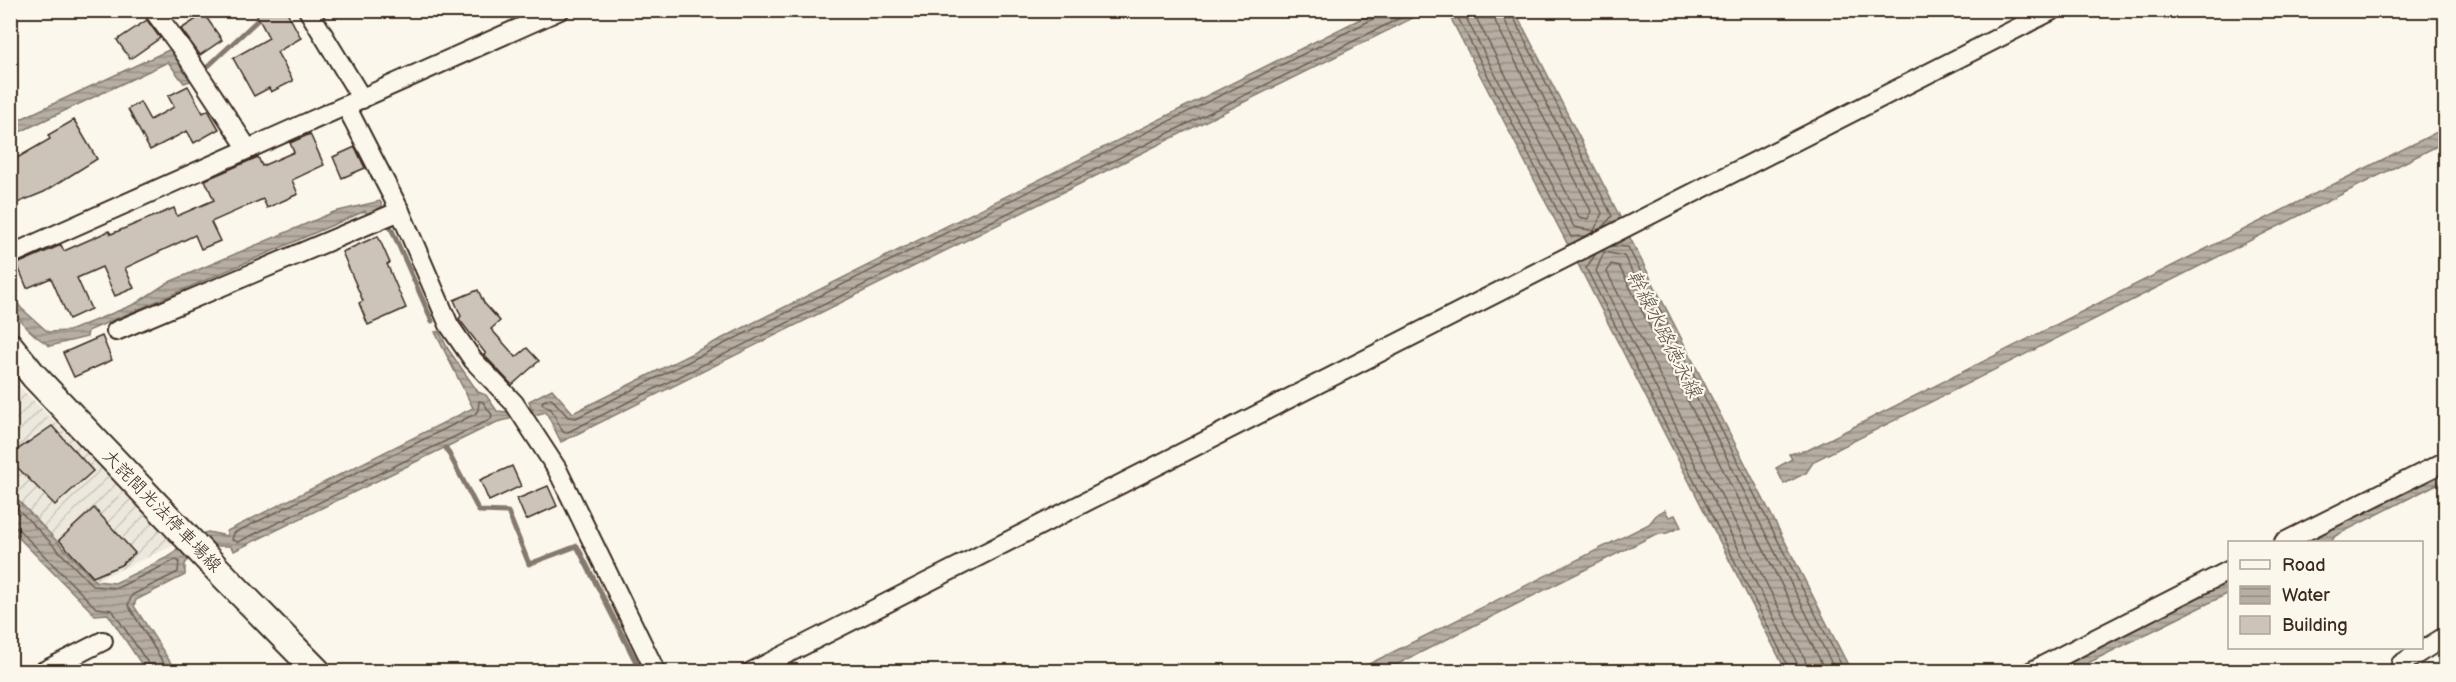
<svg xmlns="http://www.w3.org/2000/svg" width="2456" height="682" viewBox="0 0 2456 682" font-family="'Balsamiq Sans','Klee One',sans-serif">
	<style>
		.industrial { fill: url(#industrial-furrows) }
		.water { fill: url(#water-rules); stroke: #85796d; stroke-width: 1.5 }
		.lines { fill: none; stroke-linecap: round; stroke-linejoin: round }
		.shore { stroke: #6c5f53; stroke-width: 1.5 }
		.stream { stroke: #85796d; stroke-width: 5 }
		.building { fill: #ccc4b9; stroke: #3b2a1e; stroke-width: 1.5 }
		.street-casing { stroke: #3b2a1e; stroke-width: 22 }
		.secondary-casing { stroke: #3b2a1e; stroke-width: 30 }
		.street { stroke: #fbf7ec; stroke-width: 18 }
		.secondary { stroke: #fbf7ec; stroke-width: 26 }
		.labels { text-anchor: middle; dominant-baseline: central; stroke-width: 4.5; stroke-linejoin: round; paint-order: stroke }
		.street-label { font-size: 18px; fill: #3b2a1e; stroke: #fbf7ec }
		.water-label { font-size: 20px; font-style: italic; fill: #605246; stroke: #fbf7ec }
	</style>
	<defs>
		<pattern id="industrial-furrows" width="10" height="10" patternUnits="userSpaceOnUse" patternTransform="scale(1.5)"><rect width="10" height="10" fill="#ede8dd"/><path d="M-1 1l2-2M0 10L10 0M9 11l2-2" fill="none" stroke="#ccc7bd"/></pattern>
		<pattern id="water-rules" width="6" height="5" patternUnits="userSpaceOnUse" patternTransform="scale(1.5)"><rect width="6" height="5" fill="#b6aea2"/><path d="M0 2.5h6" fill="none" stroke="#958e83"/></pattern>
	</defs>
	<rect width="100%" height="100%" fill="#fbf7ec"/>
	<filter id="ink" filterUnits="userSpaceOnUse"><feTurbulence type="fractalNoise" baseFrequency=".0167" numOctaves="2"/><feDisplacementMap in="SourceGraphic" scale="12" xChannelSelector="R" yChannelSelector="G"/><feConvolveMatrix kernelMatrix="1 2 1 2 8 2 1 2 1" color-interpolation-filters="sRGB"/></filter>
	<g filter="url(#ink)">
		<!-- industrial -->
		<path class="industrial" d="M 10,376 L 17,384 L 177,544 L 95,581 L 11,492 Z"/>
		<!-- water -->
		<g class="water">
			<path d="M 1376,11 L 1415,11 L 1417,16 L 561,442 L 546,412 L 534,415 L 529,401 L 552,389 L 573,413 Z"/>
			<path d="M 1447,11 L 1515,11 L 1622,221 L 1616,242 L 1629,236 L 1851,671 L 1786,671 L 1577,262 L 1590,256 L 1583,241 L 1569,247 Z"/>
			<path d="M 171,49 L 196,79 L 184,83 L 168,62 L 11,136 L 10,124 Z"/>
			<path d="M 2445,128 L 2445,142 L 1814,461 L 1806,473 L 1784,484 L 1776,468 L 1792,459 L 1789,454 L 1808,450 Z"/>
			<path d="M 380,201 L 383,207 L 367,214 L 365,211 L 88,331 L 87,337 L 50,346 C 32,335 10,316 11,294 L 21,308 L 48,332 L 69,331 L 135,304 L 167,283 L 334,212 Z"/>
			<path d="M 439,331 L 448,349 L 478,392 L 486,395 L 497,411 L 508,412 L 513,418 L 497,422 L 234,551 L 230,546 L 208,546 L 198,535 L 208,532 L 227,536 L 227,531 L 473,408 L 435,332 Z"/>
			<path d="M 2445,471 L 2445,480 L 2335,536 L 2332,541 L 2305,542 Z"/>
			<path d="M 10,492 L 95,581 L 115,583 L 172,555 L 180,545 L 189,558 L 185,564 L 185,575 L 136,600 L 134,606 L 176,671 L 146,671 L 108,614 L 95,615 L 11,530 Z"/>
			<path d="M 1665,510 L 1669,517 L 1675,515 L 1681,527 L 1667,533 L 1654,535 L 1384,671 L 1355,671 L 1649,524 L 1658,513 Z"/>
			<path d="M 2229,581 L 2229,593 L 2072,671 L 2051,671 Z"/>
		</g>
		<g class="lines">
			<!-- shore -->
			<g class="shore">
				<path d="M 1377,10 L 1373,19 L 576,418 L 568,417 L 551,398 L 543,401 L 542,404 L 551,409 L 563,432 L 566,433 L 1408,14 L 1410,10"/>
				<path d="M 1454,10 L 1571,237 L 1585,236"/>
				<path d="M 1462,10 L 1574,227 L 1594,231 L 1602,213 L 1504,19 L 1502,10"/>
				<path d="M 1472,10 L 1579,217 L 1588,219 L 1591,211 L 1496,23 L 1493,10"/>
				<path d="M 1510,10 L 1612,216 L 1603,227"/>
				<path d="M 1612,246 L 1628,247 L 1845,672"/>
				<path d="M 1595,255 L 1586,268 L 1791,672"/>
				<path d="M 479,401 L 483,402 L 492,415 L 491,419 L 238,542 L 232,540 L 234,533 L 475,414 L 478,410 Z"/>
				<path d="M 10,501 L 93,586 L 117,588 L 175,560 L 179,561 L 178,572 L 132,595 L 128,605 L 169,672"/>
				<path d="M 10,526 L 17,528 L 96,608 L 112,610 L 150,666 L 151,672"/>
				<path d="M 1798,672 L 1797,663 L 1596,271 L 1604,252 L 1624,256 L 1836,672"/>
				<path d="M 1807,672 L 1805,659 L 1607,272 L 1611,264 L 1619,266 L 1826,672"/>
			</g>
			<!-- stream -->
			<g class="stream">
				<path d="M 204,70 L 262,16"/>
				<path d="M 391,228 L 432,321"/>
				<path d="M 446,448 L 479,511 L 508,512 L 529,564 L 577,546 L 641,672"/>
			</g>
		</g>
		<!-- building -->
		<g class="building">
			<path d="M 254,10 L 286,10 L 301,38 L 277,52 L 293,81 L 271,92 L 269,88 L 254,96 L 233,58 L 269,38 Z"/>
			<path d="M 204,14 L 222,40 L 200,55 L 181,29 Z"/>
			<path d="M 147,20 L 160,38 L 130,59 L 117,40 Z"/>
			<path d="M 188,86 L 203,113 L 208,110 L 219,129 L 194,143 L 187,131 L 150,150 L 128,109 L 140,102 L 150,120 L 174,107 L 168,96 Z"/>
			<path d="M 74,120 L 97,159 L 44,192 L 10,206 L 10,162 L 50,139 L 48,135 Z"/>
			<path d="M 310,134 L 324,165 L 292,180 L 298,194 L 267,208 L 263,199 L 211,222 L 220,241 L 201,249 L 195,235 L 125,268 L 134,288 L 115,296 L 102,267 L 77,278 L 91,309 L 69,319 L 51,278 L 27,288 L 17,264 L 61,245 L 64,251 L 109,231 L 111,234 L 174,208 L 177,216 L 214,200 L 205,180 L 258,157 L 262,166 L 294,152 L 290,143 Z"/>
			<path d="M 355,147 L 365,168 L 342,178 L 333,157 Z"/>
			<path d="M 378,236 L 390,263 L 387,264 L 406,308 L 368,325 L 359,303 L 363,301 L 342,252 Z"/>
			<path d="M 478,290 L 484,303 L 500,321 L 491,329 L 516,357 L 527,348 L 539,361 L 512,385 L 484,355 L 486,354 L 459,319 L 461,316 L 454,300 Z"/>
			<path d="M 102,336 L 112,360 L 74,377 L 63,353 Z"/>
			<path d="M 52,426 L 93,471 L 55,505 L 10,460 L 10,455 Z"/>
			<path d="M 512,466 L 521,486 L 489,501 L 480,480 Z"/>
			<path d="M 548,486 L 557,506 L 526,520 L 517,499 Z"/>
			<path d="M 94,508 L 135,553 L 121,565 L 93,577 L 59,540 Z"/>
		</g>
		<g class="lines">
			<!-- street casing -->
			<g class="street-casing">
				<g id="street">
					<path d="M 153,10 L 180,46 L 248,149"/>
					<path d="M 308,10 L 362,99"/>
					<path d="M 346,106 L 400,211 L 449,325 L 473,360 L 514,403 L 557,469 L 656,672"/>
					<path d="M 10,255 L 560,10"/>
					<path d="M 116,331 L 400,211"/>
					<path d="M 2284,542 L 2446,461"/>
					<path d="M 2401,664 L 2446,636"/>
					<path d="M 42,672 L 103,641"/>
					<path d="M 751,672 L 2053,10"/>
					<path d="M 2030,672 L 2230,570"/>
				</g>
			</g>
			<!-- secondary casing -->
			<g class="secondary-casing">
				<path id="secondary" d="M 10,346 L 34,376 L 219,571 L 318,672"/>
			</g>
			<!-- street -->
			<use href="#street" class="street"/>
			<!-- secondary -->
			<use href="#secondary" class="secondary"/>
		</g>
	</g>
	<g class="labels">
		<!-- street labels -->
		<g class="street-label">
			<text transform="translate(162 511) rotate(46)">大詫間光法停車場線</text>
		</g>
		<!-- water labels -->
		<g class="water-label">
			<text transform="translate(1664 334) rotate(63)">幹線水路徳永線</text>
		</g>
	</g>
	<!-- margin -->
	<rect width="2456" height="682" fill="none" stroke="#fbf7ec" stroke-width="36"/>
	<rect x="18" y="18" width="2420" height="646" fill="none" stroke="#3b2a1e" stroke-width="2" filter="url(#ink)"/>
	<!-- legend -->
	<rect x="2228" y="541" width="195" height="108" fill="#fbf7ec" stroke="#aea59a" stroke-width="1.5"/>
	<rect x="2240" y="560" width="30" height="9" fill="#fbf7ec" stroke="#aea59a" stroke-width="1.5"/>
	<text x="2282" y="571" font-size="18" fill="#3b2a1e">Road</text>
	<rect x="2240" y="586" width="30" height="18" fill="url(#water-rules)" stroke="#aea59a" stroke-width="1.5"/>
	<text x="2282" y="601" font-size="18" fill="#3b2a1e">Water</text>
	<rect x="2240" y="616" width="30" height="18" fill="#ccc4b9" stroke="#aea59a" stroke-width="1.5"/>
	<text x="2282" y="631" font-size="18" fill="#3b2a1e">Building</text>
</svg>
